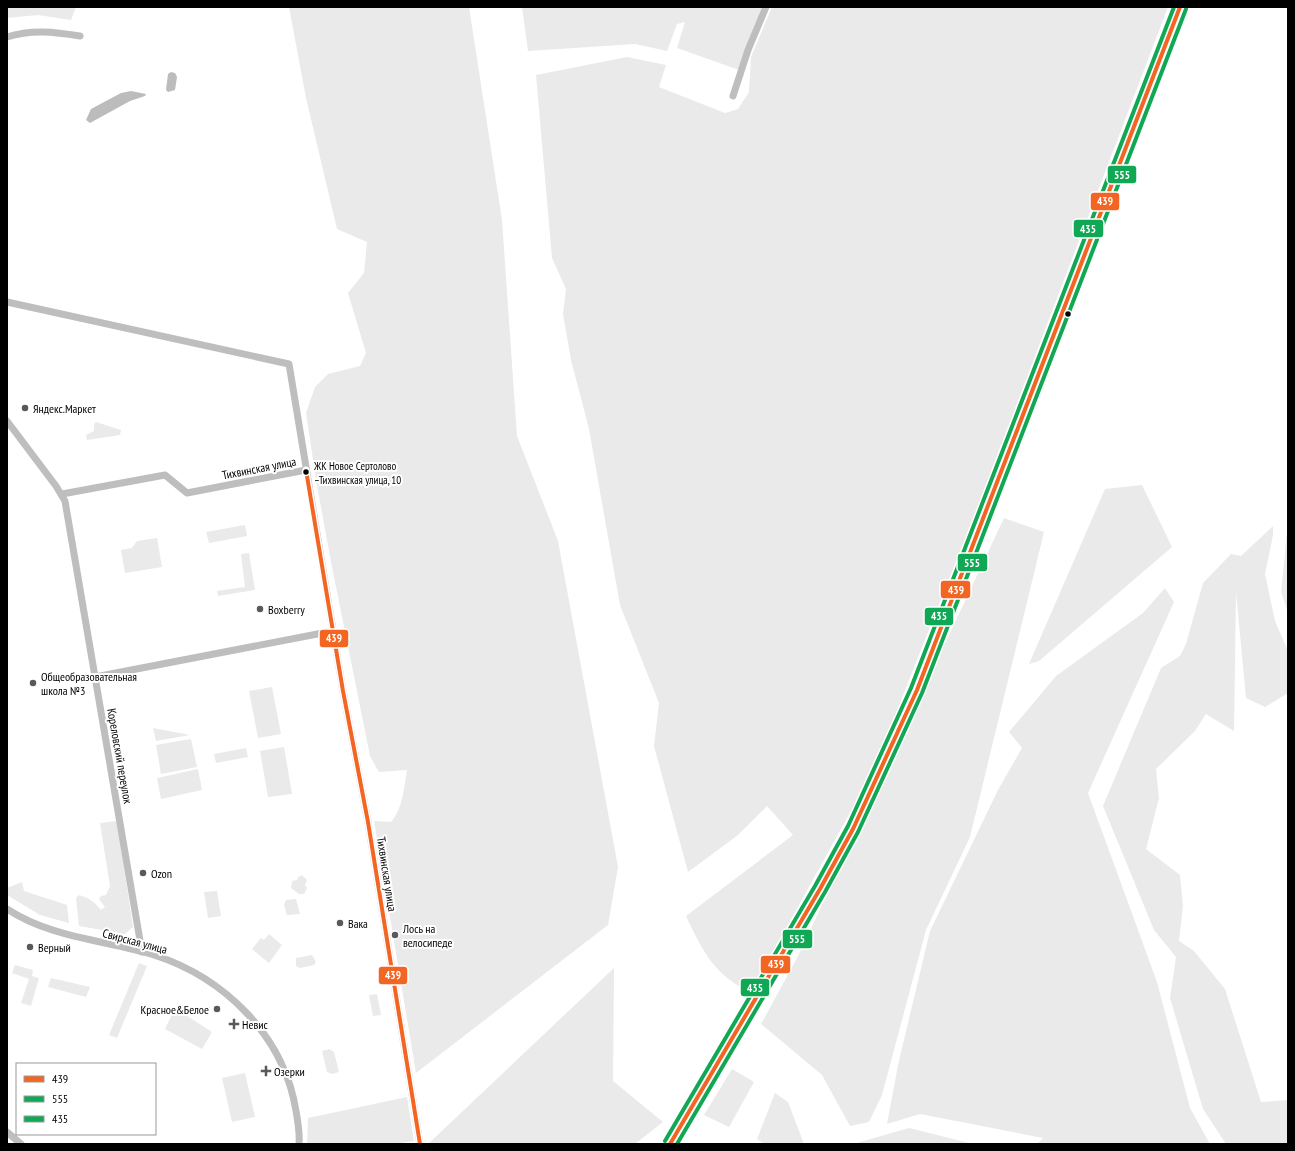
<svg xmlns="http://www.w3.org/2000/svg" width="1295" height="1151" viewBox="0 0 1295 1151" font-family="'PT Sans Narrow',sans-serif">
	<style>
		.green { fill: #eaeaea }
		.water { fill: #bcbcbc }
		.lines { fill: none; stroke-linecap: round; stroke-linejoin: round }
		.major-casing { stroke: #dbdbdb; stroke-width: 11 }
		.minor { stroke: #bebebe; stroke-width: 7 }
		.major { stroke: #bdbdbd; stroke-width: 9 }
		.bus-1-casing { stroke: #fff; stroke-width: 7 }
		.bus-2-casing { stroke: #fff; stroke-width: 7 }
		.bus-3-casing { stroke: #fff; stroke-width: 7 }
		.bus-1 { stroke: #f26522; stroke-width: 4 }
		.bus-2 { stroke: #10a855; stroke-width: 4 }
		.bus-3 { stroke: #10a855; stroke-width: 4 }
		.bus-dot { fill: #000; stroke: #fff; stroke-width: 1.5 }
		.poi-dot { fill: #595959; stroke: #fff; stroke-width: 1.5 }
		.labels { text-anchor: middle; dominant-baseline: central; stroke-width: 4; stroke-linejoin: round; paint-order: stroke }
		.bus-label { font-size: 11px; fill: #000; stroke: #fff; text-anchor: start }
		.poi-label { font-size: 12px; fill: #000; stroke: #fff; text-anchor: start }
		.street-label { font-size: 12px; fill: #000; stroke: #fff }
		.line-badge { stroke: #fff; stroke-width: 1.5 }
		.badge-label { font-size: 11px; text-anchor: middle; font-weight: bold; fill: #fff }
	</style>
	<rect width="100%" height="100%" fill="#fff"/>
	<!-- green -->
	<g class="green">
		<path d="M 7,7 L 76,7 L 71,20 L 38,15 L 7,18 Z"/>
		<path d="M 289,7 L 469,7 L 502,220 L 517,436 L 558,541 L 618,867 L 608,925 L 416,1073 L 374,821 L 391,822 C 403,808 404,788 407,770 L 379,772 L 370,756 L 332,567 L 317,486 L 306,413 L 315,387 L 328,374 L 360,366 L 366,353 L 348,293 L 364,273 L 367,242 L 337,229 L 306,98 Z"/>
		<path d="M 522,7 L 763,7 L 739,70 L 677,48 L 685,22 L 677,24 L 667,51 L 635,44 L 528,51 Z"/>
		<path d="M 772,7 L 1168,7 L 976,511 L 873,771 L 751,992 C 715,977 702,950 686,916 L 793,835 L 767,806 L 738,835 L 688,872 L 654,746 L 659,703 L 620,605 L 589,429 L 571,360 L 563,314 L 566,289 L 552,258 L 536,75 L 627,57 L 666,65 L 659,87 L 725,113 L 738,109 L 749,92 L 751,57 Z"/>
		<path d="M 96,422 L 121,430 L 120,435 L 87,440 L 86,435 L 94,431 L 94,424 Z"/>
		<path d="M 1142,485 L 1172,547 L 1039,661 L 1029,664 L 1105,489 Z"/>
		<path d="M 1004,518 L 1044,532 L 970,837 L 926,930 L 882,1095 L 869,1122 L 850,1126 L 822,1075 L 761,1024 L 797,958 Z"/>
		<path d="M 1288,523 L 1288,613 L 1281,592 Z"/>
		<path d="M 245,525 L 247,536 L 209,543 L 206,532 Z"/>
		<path d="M 1273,526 L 1273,535 L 1265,574 L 1275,621 L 1288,651 L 1288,693 L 1265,707 L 1246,698 L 1236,592 L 1234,731 L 1206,714 L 1195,731 L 1156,769 L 1159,798 L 1146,849 L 1180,875 L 1183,906 L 1179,941 L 1194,951 L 1225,989 L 1261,1102 L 1288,1100 L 1288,1144 L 1226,1144 L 1203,1109 L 1170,998 L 1176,957 L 1154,930 L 1103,806 L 1161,668 L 1180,656 L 1186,644 L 1203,583 L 1231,554 L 1241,556 Z"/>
		<path d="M 157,538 L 162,567 L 125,573 L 121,550 L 132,548 L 137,541 Z"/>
		<path d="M 249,553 L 255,590 L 218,596 L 217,591 L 245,587 L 241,554 Z"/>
		<path d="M 1165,588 L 1174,602 L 1088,793 L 1157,982 L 1190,1108 L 1210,1144 L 1037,1144 L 1043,1138 L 920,1114 L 887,1124 L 898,1065 L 930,931 L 998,790 L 1022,748 L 1009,732 L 1056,676 L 1143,613 Z"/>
		<path d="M 272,687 L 281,734 L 258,738 L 249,691 Z"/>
		<path d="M 153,728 L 190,735 L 156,741 Z"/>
		<path d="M 191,739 L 197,767 L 161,774 L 156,745 Z"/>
		<path d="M 284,747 L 292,794 L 268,797 L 260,751 Z"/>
		<path d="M 246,748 L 248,757 L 216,763 L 214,754 Z"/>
		<path d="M 198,769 L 202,790 L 161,799 L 157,778 Z"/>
		<path d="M 117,821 L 133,927 L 125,934 L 79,926 L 76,898 L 79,895 C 90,898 94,902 101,910 L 105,907 L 99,899 L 101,896 L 106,895 L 110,886 L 100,823 Z"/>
		<path d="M 302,875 L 307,880 L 305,885 L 307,888 L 304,894 L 299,894 L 291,888 L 292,881 L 297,880 L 298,877 Z"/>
		<path d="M 22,882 L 24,891 L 67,905 L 69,923 L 40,915 L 7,895 L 7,888 Z"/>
		<path d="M 217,891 L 221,916 L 208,918 L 204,892 Z"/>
		<path d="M 296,899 L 300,914 L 287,915 L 284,905 L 286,900 Z"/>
		<path d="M 269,934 L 282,945 L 269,963 L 252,949 L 261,938 L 264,940 Z"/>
		<path d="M 312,955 L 316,962 L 314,965 L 300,968 L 296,966 L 296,958 Z"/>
		<path d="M 139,963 L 147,966 L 117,1038 L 109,1035 Z"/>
		<path d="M 15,965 L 33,970 L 32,976 L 39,978 L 31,1006 L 21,1003 L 29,979 L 12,973 Z"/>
		<path d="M 614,968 L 613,1081 L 663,1122 L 635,1144 L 428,1144 Z"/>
		<path d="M 51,978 L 90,987 L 86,997 L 48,987 Z"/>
		<path d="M 377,994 L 381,1015 L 373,1016 L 369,995 Z"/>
		<path d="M 175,1008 L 212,1032 L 202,1049 L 165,1029 Z"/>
		<path d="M 329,1049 L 334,1052 L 339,1072 L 332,1074 L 327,1072 L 322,1051 Z"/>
		<path d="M 732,1069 L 754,1082 L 729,1127 L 704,1115 Z"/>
		<path d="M 245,1073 L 255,1117 L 232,1122 L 222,1078 Z"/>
		<path d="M 775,1093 L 788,1102 L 804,1144 L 764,1144 L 757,1139 Z"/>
		<path d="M 407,1097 L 414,1141 L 394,1144 L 307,1144 L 308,1118 Z"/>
		<path d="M 909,1128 L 973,1144 L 853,1144 Z"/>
	</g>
	<!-- water -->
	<g class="water">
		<path d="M 171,72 L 175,73 L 177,77 L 175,90 L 168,92 L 166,90 L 168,74 Z"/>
		<path d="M 131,91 L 146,94 L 145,96 L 130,101 L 90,123 L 86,120 L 91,109 L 121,93 Z"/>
	</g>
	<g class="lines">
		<!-- major casing -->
		<g class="major-casing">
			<path id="major" d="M 670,1144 L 820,889 L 853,829 L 917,690 L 1180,7"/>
		</g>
		<!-- minor -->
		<g class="minor">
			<path d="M 7,37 C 32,29 55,32 80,36"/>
			<path d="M 733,96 L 748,50 L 766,7"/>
			<path d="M 7,302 L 289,364 L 343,691 L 368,822 L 420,1144"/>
			<path d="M 7,421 L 56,486 L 65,501 L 142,952"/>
			<path d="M 62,494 L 165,475 L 187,493 L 306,470"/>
			<path d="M 95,677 L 333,631"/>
			<path d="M 7,909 C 51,938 105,940 154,955 C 225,978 284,1036 296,1111 C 298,1122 300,1133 299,1144"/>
			<path d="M 7,1132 L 21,1144"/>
		</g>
		<!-- major -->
		<use href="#major" class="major"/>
		<!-- bus-1 casing -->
		<g class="bus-1-casing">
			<g id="bus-1">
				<path d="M 306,470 L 343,691 L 368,822 L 420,1144"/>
				<path d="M 670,1144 L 820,889 L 853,829 L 917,690 L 1180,7"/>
			</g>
		</g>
		<!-- bus-2 casing -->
		<g class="bus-2-casing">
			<path id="bus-2" d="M 677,1144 L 825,892 L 858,832 L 922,693 L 1186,9"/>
		</g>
		<!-- bus-3 casing -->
		<g class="bus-3-casing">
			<path id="bus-3" d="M 665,1141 L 815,886 L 848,826 L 911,688 L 1174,7"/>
		</g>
		<!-- bus-1 -->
		<use href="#bus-1" class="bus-1"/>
		<!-- bus-2 -->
		<use href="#bus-2" class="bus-2"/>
		<!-- bus-3 -->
		<use href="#bus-3" class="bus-3"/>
	</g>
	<!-- markers -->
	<g class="bus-dot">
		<circle cx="1068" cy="314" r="3.5"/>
		<circle cx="306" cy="472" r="3.5"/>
	</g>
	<g class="poi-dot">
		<circle cx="25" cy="408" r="4"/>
		<circle cx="260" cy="609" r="4"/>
		<circle cx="33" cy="683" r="4"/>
		<circle cx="143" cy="873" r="4"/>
		<circle cx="340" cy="923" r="4"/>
		<circle cx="395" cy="935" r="4"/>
		<circle cx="30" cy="947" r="4"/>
		<circle cx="217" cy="1009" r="4"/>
		<path d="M232 1018h4v4h4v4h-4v4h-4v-4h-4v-4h4z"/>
		<path d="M264 1065h4v4h4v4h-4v4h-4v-4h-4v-4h4z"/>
	</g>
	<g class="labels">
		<!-- bus labels -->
		<g class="bus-label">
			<text x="314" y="466">ЖК Новое Сертолово<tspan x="314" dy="14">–Тихвинская улица, 10</tspan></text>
		</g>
		<!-- poi labels -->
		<g class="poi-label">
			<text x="33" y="408">Яндекс.Маркет</text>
			<text x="268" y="609">Boxberry</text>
			<text x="41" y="676">Общеобразовательная<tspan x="41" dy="14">школа №3</tspan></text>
			<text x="151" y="873">Ozon</text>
			<text x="348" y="923">Вака</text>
			<text x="403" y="928">Лось на<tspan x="403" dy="14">велосипеде</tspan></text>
			<text x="38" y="947">Верный</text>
			<text x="209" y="1009" text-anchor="end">Красное&amp;Белое</text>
			<text x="242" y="1024">Невис</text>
			<text x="274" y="1071">Озерки</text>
		</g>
		<!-- street labels -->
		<g class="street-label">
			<text transform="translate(259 468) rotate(-11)">Тихвинская улица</text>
			<text transform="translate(120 756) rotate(80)">Кореловский переулок</text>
			<text transform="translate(387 874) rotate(81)">Тихвинская улица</text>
			<text transform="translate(135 941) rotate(15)">Свирская улица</text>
		</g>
	</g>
	<g class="line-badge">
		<rect x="1107" y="165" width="30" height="19" rx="4" fill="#10a855"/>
		<rect x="1090" y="192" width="30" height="19" rx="4" fill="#f26522"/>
		<rect x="1073" y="219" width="31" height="19" rx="4" fill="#10a855"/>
		<rect x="957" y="553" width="31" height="19" rx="4" fill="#10a855"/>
		<rect x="940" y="580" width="31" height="19" rx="4" fill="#f26522"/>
		<rect x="924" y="607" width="30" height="19" rx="4" fill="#10a855"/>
		<rect x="319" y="629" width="30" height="19" rx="4" fill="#f26522"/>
		<rect x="782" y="929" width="31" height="20" rx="4" fill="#10a855"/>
		<rect x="760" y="955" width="31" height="19" rx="4" fill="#f26522"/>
		<rect x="378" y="966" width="30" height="19" rx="4" fill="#f26522"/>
		<rect x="740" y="978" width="30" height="19" rx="4" fill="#10a855"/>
	</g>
	<g class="badge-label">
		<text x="1122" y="179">555</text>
		<text x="1105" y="205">439</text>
		<text x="1088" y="233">435</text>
		<text x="972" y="567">555</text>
		<text x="956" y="594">439</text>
		<text x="939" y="620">435</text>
		<text x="334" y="642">439</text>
		<text x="797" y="943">555</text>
		<text x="776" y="968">439</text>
		<text x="393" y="979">439</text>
		<text x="755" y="992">435</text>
	</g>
	<!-- border -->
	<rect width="1295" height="1151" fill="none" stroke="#000000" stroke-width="16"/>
	<!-- legend -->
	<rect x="16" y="1063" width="140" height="72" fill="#ffffff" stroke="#999999"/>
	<rect x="24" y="1076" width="20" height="6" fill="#f26522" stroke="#999999"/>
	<text x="52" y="1083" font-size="12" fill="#000000">439</text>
	<rect x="24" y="1096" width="20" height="6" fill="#10a855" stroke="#999999"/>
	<text x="52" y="1103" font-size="12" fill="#000000">555</text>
	<rect x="24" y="1116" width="20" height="6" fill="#10a855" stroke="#999999"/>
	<text x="52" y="1123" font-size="12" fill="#000000">435</text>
</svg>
